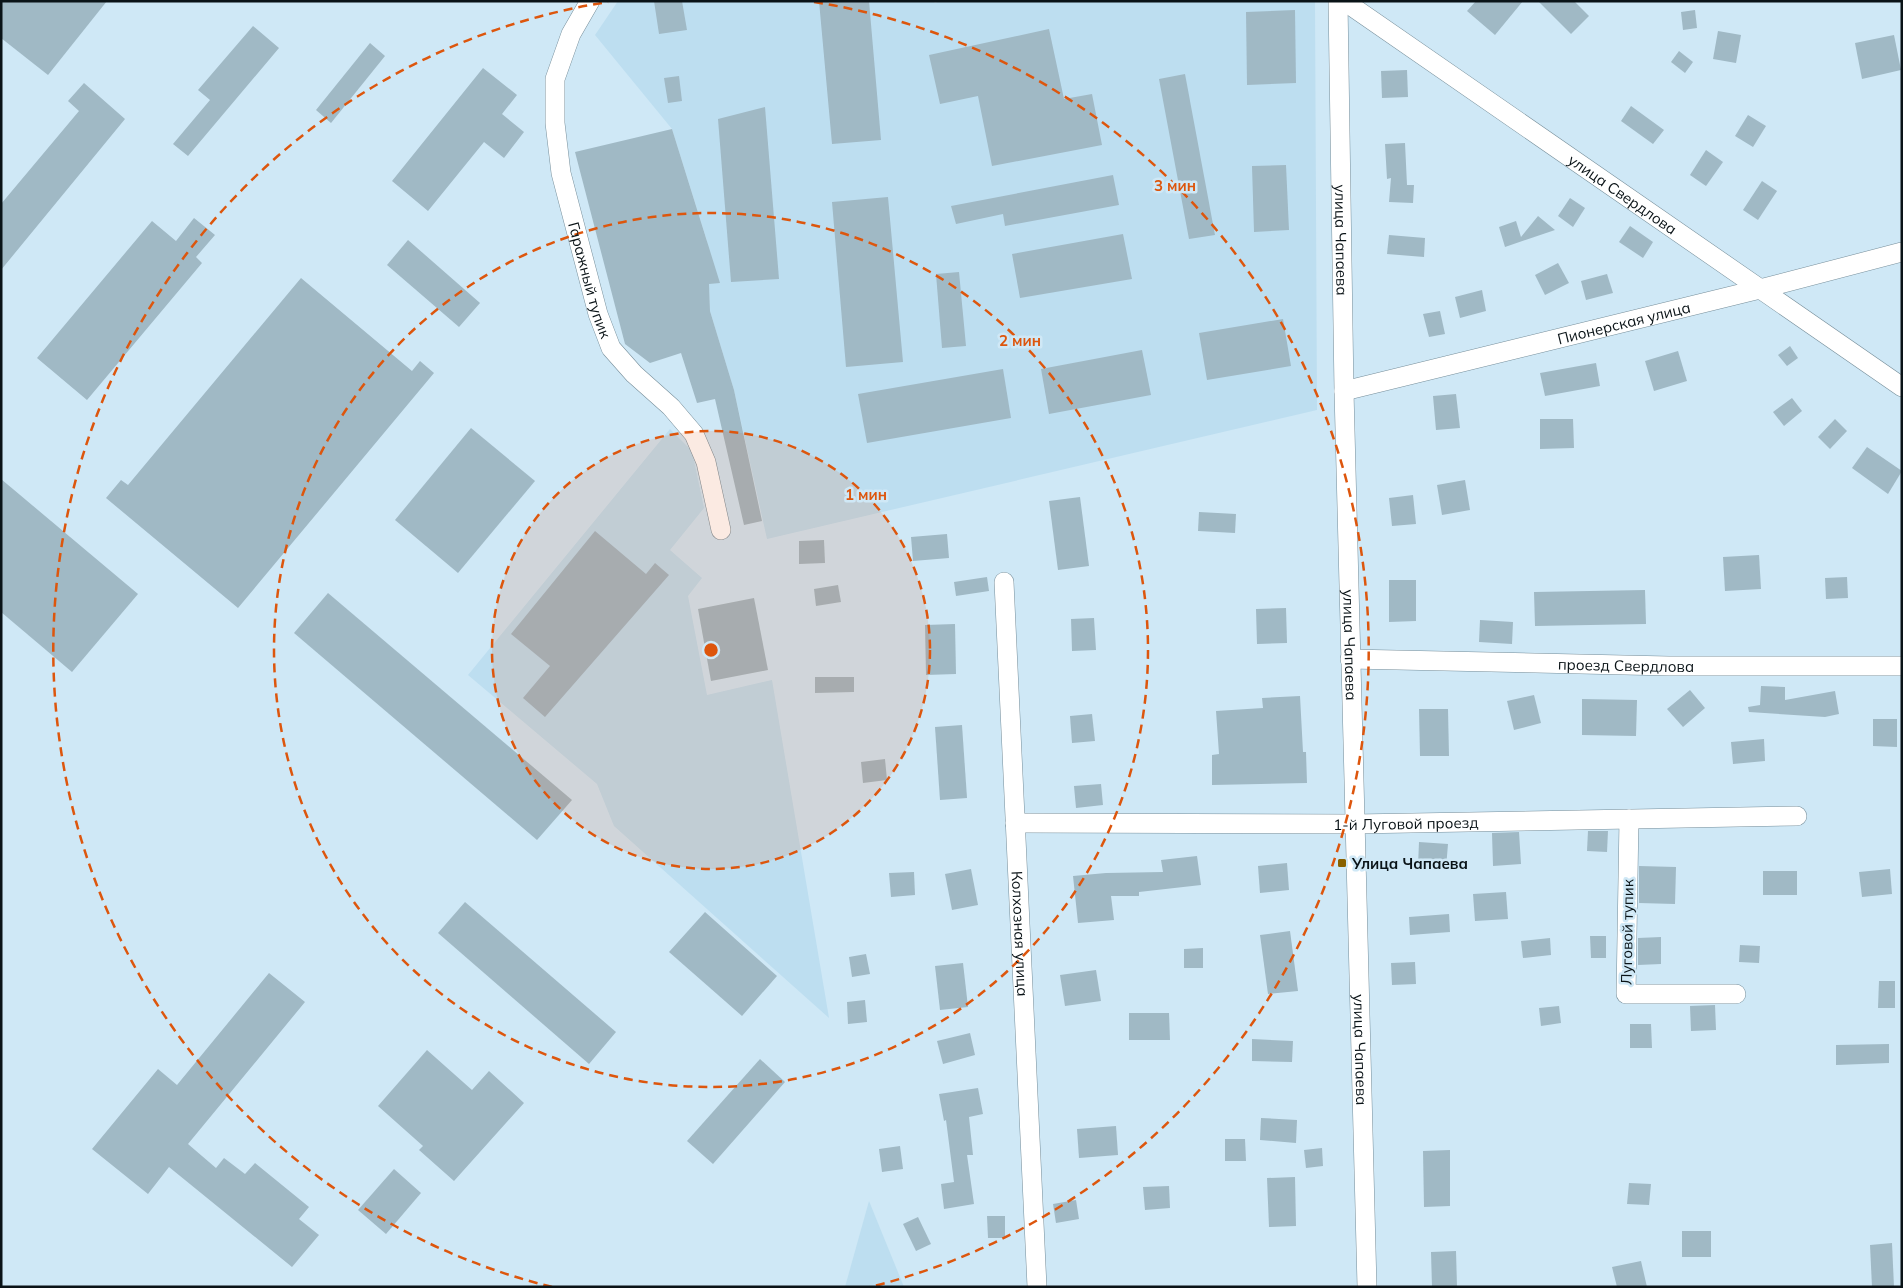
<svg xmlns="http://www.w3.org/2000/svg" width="1903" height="1288" viewBox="0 0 1903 1288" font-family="Mulish,sans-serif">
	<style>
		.built { fill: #bddef0 }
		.building { fill: #a0b9c5 }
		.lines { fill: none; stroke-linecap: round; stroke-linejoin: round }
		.minor-casing { stroke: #768e9a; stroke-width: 20 }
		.minor { stroke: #fff; stroke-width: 19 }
		.ring { fill: none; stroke: #dd560d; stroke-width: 2.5; stroke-dasharray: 9 6 }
		.poi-dot { fill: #896100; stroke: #cfe8f6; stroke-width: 2 }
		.labels { text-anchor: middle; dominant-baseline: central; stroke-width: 5; stroke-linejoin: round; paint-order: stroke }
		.street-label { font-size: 15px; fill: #0a1317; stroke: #cfe8f6 }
		.poi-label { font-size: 15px; font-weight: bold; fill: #0a1317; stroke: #cfe8f6; text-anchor: start }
		.centre { fill: #dd560d; stroke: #cfe8f6; stroke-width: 2.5 }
		.ring-label { font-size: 15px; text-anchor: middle; font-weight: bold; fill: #dd560d; stroke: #cfe8f6; stroke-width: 5; stroke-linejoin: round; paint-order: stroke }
	</style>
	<rect width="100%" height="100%" fill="#cfe8f6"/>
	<!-- built -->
	<g class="built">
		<path d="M 618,1 L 933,1 L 935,3 L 941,1 L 1315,1 L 1317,410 L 767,539 L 734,390 L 710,311 L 707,241 L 672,129 L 595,35 Z"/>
		<path d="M 670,429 L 692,451 L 704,508 L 670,550 L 702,578 L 688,596 L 707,695 L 772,680 L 829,1018 L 614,826 L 597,784 L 468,675 Z"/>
		<path d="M 869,1201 L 904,1287 L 845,1287 Z"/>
	</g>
	<!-- building -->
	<g class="building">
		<path d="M 1,1 L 107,1 L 48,75 L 1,38 Z"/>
		<path d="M 654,1 L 682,1 L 687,30 L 659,34 Z"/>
		<path d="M 819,1 L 869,1 L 881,140 L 832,144 Z"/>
		<path d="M 1476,1 L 1523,1 L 1495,35 L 1467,11 Z"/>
		<path d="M 1538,1 L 1574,1 L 1589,16 L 1571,34 Z"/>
		<path d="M 1295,10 L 1296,83 L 1247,85 L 1246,12 Z"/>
		<path d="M 1695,10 L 1697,28 L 1683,30 L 1681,12 Z"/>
		<path d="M 253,26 L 279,48 L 188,156 L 173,144 L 210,100 L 198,90 Z"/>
		<path d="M 1049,29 L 1064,99 L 1092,94 L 1102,145 L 992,166 L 978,96 L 940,104 L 929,55 Z"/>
		<path d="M 1718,31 L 1741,35 L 1736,63 L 1713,59 Z"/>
		<path d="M 1894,35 L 1901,70 L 1862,79 L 1855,43 Z"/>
		<path d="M 370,43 L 385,56 L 331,123 L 316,110 Z"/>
		<path d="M 1679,51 L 1693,62 L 1685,73 L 1671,62 Z"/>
		<path d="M 483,68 L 517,95 L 502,114 L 524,132 L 504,158 L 484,142 L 428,211 L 392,181 Z"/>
		<path d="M 1407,70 L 1408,97 L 1382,98 L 1381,71 Z"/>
		<path d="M 1185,74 L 1215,235 L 1189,239 L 1159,79 Z"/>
		<path d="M 679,76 L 682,101 L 668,103 L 664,78 Z"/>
		<path d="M 84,83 L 125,119 L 1,270 L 1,204 L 79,111 L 68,101 Z"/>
		<path d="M 1631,106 L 1664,130 L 1653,144 L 1621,121 Z"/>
		<path d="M 765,107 L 779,279 L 731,282 L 718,119 Z"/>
		<path d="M 1748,115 L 1766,126 L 1753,147 L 1735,136 Z"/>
		<path d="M 672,129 L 720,283 L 709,284 L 710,311 L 734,390 L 762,521 L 744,525 L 715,399 L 697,403 L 681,353 L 650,363 L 625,344 L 575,152 Z"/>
		<path d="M 1405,143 L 1407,185 L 1414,185 L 1413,203 L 1389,202 L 1391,178 L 1387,179 L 1385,144 Z"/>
		<path d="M 1706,150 L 1723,162 L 1706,186 L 1690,175 Z"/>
		<path d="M 1286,165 L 1289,230 L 1254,232 L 1252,166 Z"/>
		<path d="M 1113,175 L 1119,205 L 1005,226 L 1003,214 L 956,224 L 951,206 Z"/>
		<path d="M 1762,181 L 1777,191 L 1758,220 L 1743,210 Z"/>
		<path d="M 888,197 L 903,362 L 846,367 L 832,202 Z"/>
		<path d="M 1570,198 L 1585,208 L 1573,227 L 1558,216 Z"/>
		<path d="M 1538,216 L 1555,230 L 1505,247 L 1499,227 L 1516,221 L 1521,237 Z"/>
		<path d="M 194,218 L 215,235 L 196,257 L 202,263 L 87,400 L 37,358 L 152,221 L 176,241 Z"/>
		<path d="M 1630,226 L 1653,242 L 1643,258 L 1619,242 Z"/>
		<path d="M 1123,234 L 1132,279 L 1020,298 L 1012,254 Z"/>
		<path d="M 1389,235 L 1425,238 L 1424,257 L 1387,254 Z"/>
		<path d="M 408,240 L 480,303 L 459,327 L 387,265 Z"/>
		<path d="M 1558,263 L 1569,283 L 1545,295 L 1535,275 Z"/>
		<path d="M 959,272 L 966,346 L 942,348 L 936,274 Z"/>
		<path d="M 1607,274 L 1613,293 L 1586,300 L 1581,281 Z"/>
		<path d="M 301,278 L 412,371 L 420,361 L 434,373 L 238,608 L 106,498 L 121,480 L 128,485 Z"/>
		<path d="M 1482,290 L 1486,311 L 1460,318 L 1455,297 Z"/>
		<path d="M 1440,311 L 1445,334 L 1429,337 L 1423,314 Z"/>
		<path d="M 1283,319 L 1291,366 L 1207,380 L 1199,333 Z"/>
		<path d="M 1790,346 L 1798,358 L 1787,366 L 1778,355 Z"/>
		<path d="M 1142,350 L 1151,395 L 1049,414 L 1041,369 Z"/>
		<path d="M 1678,351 L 1687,381 L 1654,391 L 1645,361 Z"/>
		<path d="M 1596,363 L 1600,386 L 1545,396 L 1540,373 Z"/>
		<path d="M 1003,369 L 1011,418 L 867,443 L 858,394 Z"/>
		<path d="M 1456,394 L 1460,428 L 1436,430 L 1433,396 Z"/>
		<path d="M 1792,398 L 1802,411 L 1784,426 L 1773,412 Z"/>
		<path d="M 1540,419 L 1573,419 L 1574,448 L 1540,449 Z"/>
		<path d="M 1835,419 L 1847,431 L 1830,449 L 1818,437 Z"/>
		<path d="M 471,428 L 535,481 L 458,573 L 395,520 Z"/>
		<path d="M 1867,447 L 1902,471 L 1888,494 L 1852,468 Z"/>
		<path d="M 1,479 L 138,594 L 72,672 L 1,612 Z"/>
		<path d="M 1465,480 L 1470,510 L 1442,515 L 1437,485 Z"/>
		<path d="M 1413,495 L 1416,524 L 1392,526 L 1389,498 Z"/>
		<path d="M 1080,497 L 1089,566 L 1058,570 L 1049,501 Z"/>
		<path d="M 1199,512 L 1236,514 L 1235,533 L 1198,531 Z"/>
		<path d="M 595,531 L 646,574 L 655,563 L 669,575 L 545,717 L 523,698 L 550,666 L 511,634 Z"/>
		<path d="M 947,534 L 949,558 L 913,561 L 911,537 Z"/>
		<path d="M 824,540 L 825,563 L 799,564 L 799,541 Z"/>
		<path d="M 1759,555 L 1761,589 L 1725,591 L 1723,557 Z"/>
		<path d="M 987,577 L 989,591 L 956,596 L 954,582 Z"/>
		<path d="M 1847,577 L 1848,598 L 1826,599 L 1825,578 Z"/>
		<path d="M 1389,580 L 1416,580 L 1416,621 L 1389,622 Z"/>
		<path d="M 838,585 L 841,602 L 816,606 L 814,589 Z"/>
		<path d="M 1645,590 L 1646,624 L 1535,626 L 1534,592 Z"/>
		<path d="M 328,593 L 572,800 L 537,840 L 294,633 Z"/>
		<path d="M 754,598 L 768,670 L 711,681 L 698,609 Z"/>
		<path d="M 1286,608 L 1287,643 L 1257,644 L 1256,609 Z"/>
		<path d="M 1094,618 L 1096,650 L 1072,651 L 1071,619 Z"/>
		<path d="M 1480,620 L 1513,622 L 1512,644 L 1479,642 Z"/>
		<path d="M 955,624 L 956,674 L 926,675 L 925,625 Z"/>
		<path d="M 815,677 L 854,677 L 854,692 L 815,693 Z"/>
		<path d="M 1761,686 L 1785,687 L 1785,700 L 1835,691 L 1839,714 L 1825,717 L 1749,712 L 1748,707 L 1760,705 Z"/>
		<path d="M 1690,690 L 1705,708 L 1683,727 L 1667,709 Z"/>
		<path d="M 1534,695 L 1541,723 L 1514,730 L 1507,701 Z"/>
		<path d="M 1300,696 L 1303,752 L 1306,752 L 1307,783 L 1212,785 L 1212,755 L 1219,754 L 1216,711 L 1263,708 L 1262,698 Z"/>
		<path d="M 1582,699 L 1637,700 L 1636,736 L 1582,735 Z"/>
		<path d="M 1419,709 L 1448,709 L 1449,756 L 1420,756 Z"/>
		<path d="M 1092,714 L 1095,741 L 1072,743 L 1070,716 Z"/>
		<path d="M 1873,719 L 1897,719 L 1897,747 L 1873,746 Z"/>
		<path d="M 962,725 L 967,798 L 940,800 L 935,727 Z"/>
		<path d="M 1764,739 L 1765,761 L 1733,764 L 1731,742 Z"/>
		<path d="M 885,759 L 887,780 L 863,783 L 861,762 Z"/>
		<path d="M 1101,784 L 1103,805 L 1076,808 L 1074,786 Z"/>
		<path d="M 1588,831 L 1608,831 L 1607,852 L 1587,851 Z"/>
		<path d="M 1519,832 L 1521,864 L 1493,866 L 1492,833 Z"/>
		<path d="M 1419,842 L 1448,844 L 1446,868 L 1418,866 Z"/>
		<path d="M 1197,856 L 1201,885 L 1139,892 L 1139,896 L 1111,896 L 1114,920 L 1078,923 L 1073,876 L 1106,873 L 1163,872 L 1161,860 Z"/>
		<path d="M 1287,863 L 1289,890 L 1260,893 L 1258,866 Z"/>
		<path d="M 1639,866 L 1676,867 L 1675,904 L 1639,903 Z"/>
		<path d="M 971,869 L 978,905 L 952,910 L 945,874 Z"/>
		<path d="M 1890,869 L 1892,894 L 1862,897 L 1859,872 Z"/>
		<rect x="1763" y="871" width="34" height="24"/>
		<path d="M 914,872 L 915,895 L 891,897 L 889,873 Z"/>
		<path d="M 1506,892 L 1508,919 L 1475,921 L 1473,894 Z"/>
		<path d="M 465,902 L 616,1032 L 589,1064 L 438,933 Z"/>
		<path d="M 705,912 L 777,976 L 742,1016 L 669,952 Z"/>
		<path d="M 1449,914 L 1450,932 L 1410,935 L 1409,917 Z"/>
		<path d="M 1290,931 L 1298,991 L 1268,994 L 1260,935 Z"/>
		<path d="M 1590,936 L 1606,936 L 1606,958 L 1591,958 Z"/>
		<path d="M 1661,937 L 1661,964 L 1638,965 L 1638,938 Z"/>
		<path d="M 1550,938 L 1551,955 L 1523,958 L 1521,941 Z"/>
		<path d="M 1740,945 L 1760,946 L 1759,963 L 1739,962 Z"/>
		<path d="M 1203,948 L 1203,968 L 1184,968 L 1184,949 Z"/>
		<path d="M 866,954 L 870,974 L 852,977 L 849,957 Z"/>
		<path d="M 1415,962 L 1416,984 L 1392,985 L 1391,963 Z"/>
		<path d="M 963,963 L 968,1007 L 940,1010 L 935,966 Z"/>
		<path d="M 1096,970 L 1101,1001 L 1065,1006 L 1060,975 Z"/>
		<path d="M 269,973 L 305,1002 L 188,1144 L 216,1168 L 224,1158 L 245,1174 L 255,1163 L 309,1207 L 299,1219 L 319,1235 L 292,1267 L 169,1167 L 148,1194 L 92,1149 L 158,1069 L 177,1085 Z"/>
		<path d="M 1879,981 L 1895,981 L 1895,1008 L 1878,1008 Z"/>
		<path d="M 865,1000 L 867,1022 L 848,1024 L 847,1002 Z"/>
		<path d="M 1715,1005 L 1716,1030 L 1691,1031 L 1690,1006 Z"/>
		<path d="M 1559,1006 L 1561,1023 L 1541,1026 L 1539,1008 Z"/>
		<path d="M 1129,1013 L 1169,1013 L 1170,1040 L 1129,1040 Z"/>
		<path d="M 1630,1024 L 1651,1024 L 1652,1048 L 1630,1048 Z"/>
		<path d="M 970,1033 L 975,1055 L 943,1064 L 937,1041 Z"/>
		<path d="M 1252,1039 L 1293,1041 L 1292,1062 L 1252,1061 Z"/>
		<path d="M 1889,1044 L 1889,1063 L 1836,1065 L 1836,1045 Z"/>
		<path d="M 427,1050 L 472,1090 L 489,1071 L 524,1103 L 454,1181 L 419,1150 L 423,1146 L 378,1106 Z"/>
		<path d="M 760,1059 L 785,1082 L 713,1164 L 687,1141 Z"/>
		<path d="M 978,1088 L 983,1114 L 969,1117 L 973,1155 L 967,1155 L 974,1204 L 944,1209 L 941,1184 L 954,1182 L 946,1120 L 944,1121 L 939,1094 Z"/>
		<path d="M 1261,1118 L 1297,1120 L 1296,1143 L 1260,1140 Z"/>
		<path d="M 1116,1126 L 1118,1155 L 1079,1158 L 1077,1129 Z"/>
		<path d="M 1225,1139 L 1245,1139 L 1246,1161 L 1225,1161 Z"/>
		<path d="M 900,1146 L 903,1169 L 882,1172 L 879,1149 Z"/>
		<path d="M 1322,1148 L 1323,1166 L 1306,1168 L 1304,1150 Z"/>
		<path d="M 1450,1150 L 1450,1206 L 1424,1207 L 1423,1151 Z"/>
		<path d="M 394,1169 L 421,1193 L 386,1234 L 358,1210 Z"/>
		<path d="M 1295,1177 L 1296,1226 L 1269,1227 L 1267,1178 Z"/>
		<path d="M 1629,1183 L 1651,1184 L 1649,1205 L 1627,1204 Z"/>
		<path d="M 1169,1186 L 1170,1208 L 1145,1210 L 1143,1187 Z"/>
		<path d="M 1076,1200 L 1079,1219 L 1056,1223 L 1053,1204 Z"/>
		<path d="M 987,1216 L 1005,1216 L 1005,1238 L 988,1238 Z"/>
		<path d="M 918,1217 L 931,1244 L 916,1251 L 903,1224 Z"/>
		<rect x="1682" y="1231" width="29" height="26"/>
		<path d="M 1892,1243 L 1894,1287 L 1872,1287 L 1870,1245 Z"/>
		<path d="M 1456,1251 L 1457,1287 L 1432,1287 L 1431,1252 Z"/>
		<path d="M 1641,1261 L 1647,1287 L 1617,1287 L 1612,1267 Z"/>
	</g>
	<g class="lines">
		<!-- minor casing -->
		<g class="minor-casing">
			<g id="minor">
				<path id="s1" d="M 590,1 L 571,34 L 555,79 L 555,123 L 561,173 L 598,314 L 611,348 L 634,374 L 671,407 L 694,434 L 706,462 L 721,530"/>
				<path id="s2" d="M 1338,1 L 1344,391 L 1367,1287"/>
				<path id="s3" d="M 1344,1 L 1902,387"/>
				<path id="s4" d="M 1344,391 L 1760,289 L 1902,252"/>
				<path id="s5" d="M 1004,582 L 1037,1287"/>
				<path id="s6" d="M 1350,659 L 1669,666 L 1902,666"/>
				<path d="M 1629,819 L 1626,994 L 1736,994"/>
				<path id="s7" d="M 1015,823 L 1355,824 L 1797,816"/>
			</g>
		</g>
		<!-- minor -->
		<use href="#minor" class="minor"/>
	</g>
	<!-- distance rings -->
	<circle cx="711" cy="650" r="219" fill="#dd560d" fill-opacity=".12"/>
	<g class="ring">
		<circle cx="711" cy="650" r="219"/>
		<circle cx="711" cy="650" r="437"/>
		<path d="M552 1287A656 656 0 0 1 608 2M814 2A656 656 0 0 1 870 1287"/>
	</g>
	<!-- markers -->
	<rect class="poi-dot" x="1337" y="858" width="10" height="10" rx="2.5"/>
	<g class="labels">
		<!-- street labels -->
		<g class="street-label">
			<text stroke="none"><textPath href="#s3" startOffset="339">улица Свердлова</textPath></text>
			<text stroke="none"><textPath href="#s2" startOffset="239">улица Чапаева</textPath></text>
			<text stroke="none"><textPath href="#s1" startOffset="291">Гаражный тупик</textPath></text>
			<text stroke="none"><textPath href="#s4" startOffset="288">Пионерская улица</textPath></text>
			<text stroke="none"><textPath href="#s2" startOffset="644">улица Чапаева</textPath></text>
			<text stroke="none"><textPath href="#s6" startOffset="276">проезд Свердлова</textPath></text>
			<text stroke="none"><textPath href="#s7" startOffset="391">1-й Луговой проезд</textPath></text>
			<text transform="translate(1627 932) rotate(-89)">Луговой тупик</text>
			<text stroke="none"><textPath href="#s5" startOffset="352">Колхозная улица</textPath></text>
			<text stroke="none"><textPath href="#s2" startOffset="1049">улица Чапаева</textPath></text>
		</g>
		<!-- poi labels -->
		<g class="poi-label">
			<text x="1352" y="863">Улица Чапаева</text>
		</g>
	</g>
	<circle cx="711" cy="650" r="8" class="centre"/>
	<g class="ring-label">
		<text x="1175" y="191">3 мин</text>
		<text x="1020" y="346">2 мин</text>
		<text x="866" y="500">1 мин</text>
	</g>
	<!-- border -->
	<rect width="1903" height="1288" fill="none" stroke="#0a1317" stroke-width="5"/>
</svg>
